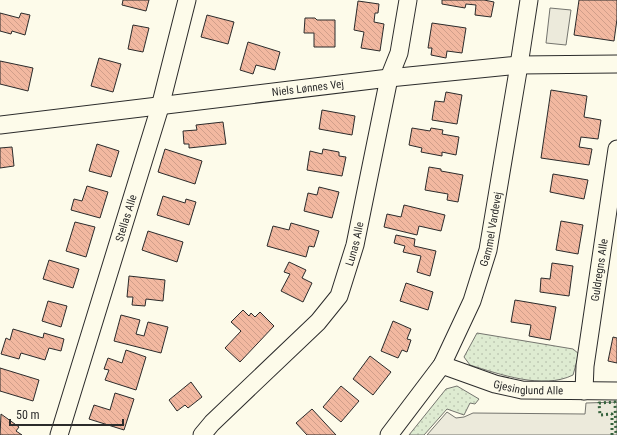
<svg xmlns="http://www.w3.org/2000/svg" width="617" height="435" viewBox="0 0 617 435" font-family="'Roboto Condensed',sans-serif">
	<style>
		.grass { fill: url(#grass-dots); stroke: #74746e }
		.parking { fill: #eceadb; stroke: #74746e }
		.building { fill: url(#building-back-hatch); stroke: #2b2b2b }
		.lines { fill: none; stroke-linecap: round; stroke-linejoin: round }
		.minor-casing { stroke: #2b2b2b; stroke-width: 19 }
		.minor { stroke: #fdfbea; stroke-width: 17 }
		.hedge { stroke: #34623c; stroke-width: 3; stroke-dasharray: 2 3; stroke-linecap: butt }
		.labels { text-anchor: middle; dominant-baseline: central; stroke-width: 3; stroke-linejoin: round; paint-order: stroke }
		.street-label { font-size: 11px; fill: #2b2b2b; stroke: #fdfbea }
	</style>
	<defs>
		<pattern id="grass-dots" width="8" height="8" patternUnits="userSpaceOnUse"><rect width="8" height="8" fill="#deebd1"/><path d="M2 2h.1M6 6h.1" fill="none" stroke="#bfcab4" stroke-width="1.8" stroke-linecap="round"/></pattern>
		<pattern id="building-back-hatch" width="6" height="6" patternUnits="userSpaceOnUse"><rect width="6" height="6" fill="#f2b8a0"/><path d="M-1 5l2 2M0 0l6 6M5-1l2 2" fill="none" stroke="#d09e8a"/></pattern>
	</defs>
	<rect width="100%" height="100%" fill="#fdfbea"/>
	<!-- grass -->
	<g class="grass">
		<path d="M 477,333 L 573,349 L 579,354 L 573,375 C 543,390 499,374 470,365 L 464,357 Z"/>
		<path d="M 457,386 L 479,399 L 475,404 L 470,403 L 464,415 L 447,409 L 424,435 L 409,435 L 446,389 Z"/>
	</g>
	<!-- parking -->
	<g class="parking">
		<path d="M 550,8 L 571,10 L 566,45 L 546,43 Z"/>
		<path d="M 617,402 L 617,435 L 427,435 L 447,412 L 456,418 L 464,417 L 473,413 L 585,414 L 586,403 Z"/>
	</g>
	<!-- building -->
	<g class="building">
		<path d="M 123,0 L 149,0 L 146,11 L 122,5 Z"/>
		<path d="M 442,0 L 484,0 L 494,2 L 491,17 L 475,15 L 476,5 L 466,4 L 465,8 L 442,4 Z"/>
		<path d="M 579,0 L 617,0 L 617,19 L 614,41 L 574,35 Z"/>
		<path d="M 358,1 L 379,4 L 378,13 L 375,13 L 374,22 L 384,24 L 380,51 L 361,48 L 364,32 L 354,30 Z"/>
		<path d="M 0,13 L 19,18 L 21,13 L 30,15 L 25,35 L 12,31 L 11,34 L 0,31 Z"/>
		<path d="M 207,15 L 234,22 L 228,44 L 201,37 Z"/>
		<path d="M 305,18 L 315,18 L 317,20 L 335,20 L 335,47 L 314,47 L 314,33 L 304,33 Z"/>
		<path d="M 432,23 L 466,28 L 462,53 L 447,51 L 446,58 L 431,55 L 432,48 L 428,48 Z"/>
		<path d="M 133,25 L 149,28 L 143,52 L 128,49 Z"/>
		<path d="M 248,42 L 280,52 L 275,70 L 256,65 L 253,74 L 240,70 Z"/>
		<path d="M 99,58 L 121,64 L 113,92 L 91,86 Z"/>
		<path d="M 0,61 L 33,68 L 28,91 L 0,84 Z"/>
		<path d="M 551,90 L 587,96 L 584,117 L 601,120 L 598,139 L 581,137 L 579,147 L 592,149 L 589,165 L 541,158 Z"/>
		<path d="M 446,92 L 462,95 L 457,124 L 432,120 L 435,101 L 444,102 Z"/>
		<path d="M 322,110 L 355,116 L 352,135 L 319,129 Z"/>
		<path d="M 223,122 L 226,144 L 189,148 L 189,144 L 184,144 L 183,131 L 197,130 L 196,125 Z"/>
		<path d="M 412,128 L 430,131 L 431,128 L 443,130 L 442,134 L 459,137 L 456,155 L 442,152 L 442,156 L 421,152 L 422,148 L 409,145 Z"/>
		<path d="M 97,144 L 119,151 L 111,177 L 89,171 Z"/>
		<path d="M 12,147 L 14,166 L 0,168 L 0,148 Z"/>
		<path d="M 165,149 L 202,161 L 195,184 L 158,172 Z"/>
		<path d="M 323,149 L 339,152 L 339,156 L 346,157 L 342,176 L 307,170 L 310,151 L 322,154 Z"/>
		<path d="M 429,167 L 441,169 L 441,171 L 463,175 L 458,202 L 447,200 L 448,194 L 425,190 Z"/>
		<path d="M 553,174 L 588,180 L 584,199 L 550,192 Z"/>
		<path d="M 87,186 L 108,192 L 100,218 L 71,210 L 74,199 L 82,201 Z"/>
		<path d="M 319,187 L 339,192 L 332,218 L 304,211 L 308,193 L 317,195 Z"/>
		<path d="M 163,196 L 185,203 L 186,199 L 196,202 L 189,225 L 157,215 Z"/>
		<path d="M 404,205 L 445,215 L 441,231 L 419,226 L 417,235 L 384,227 L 387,214 L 401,217 Z"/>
		<path d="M 561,221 L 583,225 L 578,254 L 556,250 Z"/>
		<path d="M 75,222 L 95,227 L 86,257 L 66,251 Z"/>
		<path d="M 291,223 L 319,231 L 314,247 L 309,246 L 306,257 L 267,246 L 273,226 L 289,230 Z"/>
		<path d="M 148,231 L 183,242 L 177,262 L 142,250 Z"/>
		<path d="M 396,235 L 415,239 L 414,246 L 436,251 L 430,276 L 417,272 L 421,256 L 403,252 L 405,246 L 394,243 Z"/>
		<path d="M 49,260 L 79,269 L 73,288 L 43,279 Z"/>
		<path d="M 289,262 L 306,270 L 302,278 L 312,283 L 303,302 L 281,291 L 290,274 L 284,272 Z"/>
		<path d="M 552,263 L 573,266 L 569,296 L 540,292 L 541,278 L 550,279 Z"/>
		<path d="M 129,276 L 165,280 L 163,301 L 146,299 L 145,306 L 132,305 L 133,297 L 127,297 Z"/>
		<path d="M 406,283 L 433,292 L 428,310 L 400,301 Z"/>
		<path d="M 515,300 L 556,307 L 550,340 L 529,336 L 531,325 L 511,322 Z"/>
		<path d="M 48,301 L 67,306 L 61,327 L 42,321 Z"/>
		<path d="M 243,310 L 249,316 L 251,313 L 255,317 L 260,312 L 274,326 L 240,362 L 225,348 L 241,331 L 231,322 Z"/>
		<path d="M 121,315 L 140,320 L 136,334 L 144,336 L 148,322 L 168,327 L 161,353 L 114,341 Z"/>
		<path d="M 393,321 L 411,329 L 407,339 L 411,340 L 407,352 L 402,350 L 398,358 L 381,351 Z"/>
		<path d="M 13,329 L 43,338 L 44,333 L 64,339 L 61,351 L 49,348 L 45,360 L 21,353 L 19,359 L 1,354 L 6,338 L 10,340 Z"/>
		<path d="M 613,337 L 617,338 L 617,363 L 608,361 Z"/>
		<path d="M 126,350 L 146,357 L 136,390 L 105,380 L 109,370 L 104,369 L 108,358 L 122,363 Z"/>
		<path d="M 370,356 L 391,372 L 373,395 L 353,379 Z"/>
		<path d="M 0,368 L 39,380 L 33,401 L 0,391 Z"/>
		<path d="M 191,382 L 202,397 L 188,408 L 185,405 L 177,411 L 169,400 Z"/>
		<path d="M 341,386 L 359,401 L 341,422 L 323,407 Z"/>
		<path d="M 115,393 L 134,399 L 124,430 L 89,419 L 94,405 L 110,410 Z"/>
		<path d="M 312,409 L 336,435 L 307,435 L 296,423 Z"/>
		<path d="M 1,414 L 19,427 L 16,431 L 22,435 L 0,435 Z"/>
	</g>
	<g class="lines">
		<!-- minor casing -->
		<g class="minor-casing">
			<g id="minor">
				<path id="s1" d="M 0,125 L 389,78 L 519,65 L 617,64"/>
				<path id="s2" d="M 442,365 L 495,384 L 522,390 L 617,391"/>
				<path id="s3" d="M 584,391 L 585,366 L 617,149"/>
				<path id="s4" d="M 59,435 L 160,107 L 187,0"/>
				<path id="s5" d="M 202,435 L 212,423 L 318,322 L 339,296 L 355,245 L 389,78 L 399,53 L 408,0"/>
				<path id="s6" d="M 389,435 L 442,365 L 472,301 L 488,250 L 519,65 L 529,0"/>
			</g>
		</g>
		<!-- minor -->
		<use href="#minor" class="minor"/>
		<!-- hedge -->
		<path class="hedge" d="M 612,435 L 612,414 L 600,415 L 599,403 L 615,402 L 616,435"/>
	</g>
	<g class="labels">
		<!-- street labels -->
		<g class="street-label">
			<text stroke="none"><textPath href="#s1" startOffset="310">Niels Lønnes Vej</textPath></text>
			<text stroke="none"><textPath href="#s4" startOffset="227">Stellas Alle</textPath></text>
			<text stroke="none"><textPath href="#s6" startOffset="233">Gammel Vardevej</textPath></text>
			<text stroke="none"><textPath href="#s5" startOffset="250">Lunas Alle</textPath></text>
			<text stroke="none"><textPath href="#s3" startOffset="122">Guldregns Alle</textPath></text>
			<text stroke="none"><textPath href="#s2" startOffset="90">Gjesinglund Alle</textPath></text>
		</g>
	</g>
	<!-- scale -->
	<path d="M10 419v6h113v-6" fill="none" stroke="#2b2b2b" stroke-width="2"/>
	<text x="16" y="419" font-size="12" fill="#2b2b2b" stroke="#fdfbea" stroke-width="3" paint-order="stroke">50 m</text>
</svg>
